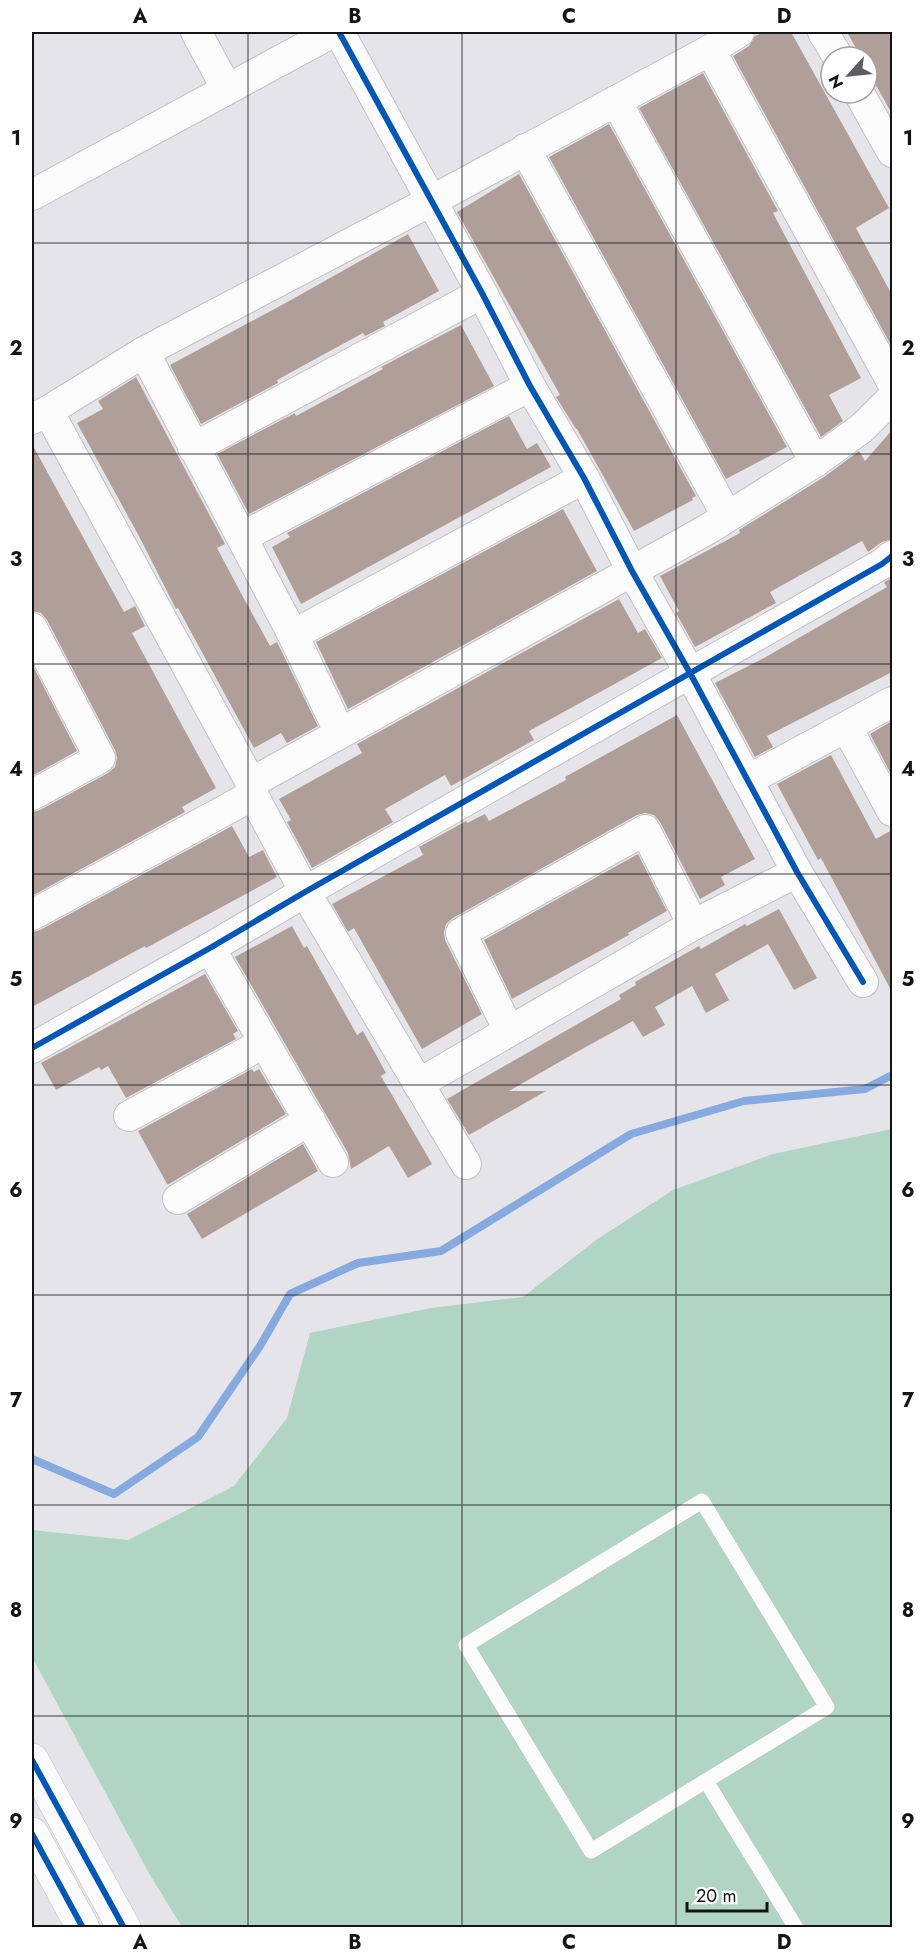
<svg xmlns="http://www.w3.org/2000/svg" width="924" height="1959" viewBox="0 0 924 1959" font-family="Jost,sans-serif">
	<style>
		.green { fill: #b1d5c4 }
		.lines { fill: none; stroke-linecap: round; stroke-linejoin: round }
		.stream { stroke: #86a9df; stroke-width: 8 }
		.building { fill: #b09f98 }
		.service-casing { stroke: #c1c1c4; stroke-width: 16 }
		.minor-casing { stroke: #c1c1c4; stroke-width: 32 }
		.tertiary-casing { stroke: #c1c1c4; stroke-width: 34 }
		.service { stroke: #fbfbfc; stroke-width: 15 }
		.minor { stroke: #fbfbfc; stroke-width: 30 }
		.tertiary { stroke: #fbfbfc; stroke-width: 33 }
		.cycleway-casing { stroke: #fff; stroke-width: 10 }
		.cycleway { stroke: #0057b8; stroke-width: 6 }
		.grid { fill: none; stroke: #131416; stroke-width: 1.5; stroke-opacity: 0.55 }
		.neatline { fill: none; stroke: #131416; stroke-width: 2 }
		.grid-label { font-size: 20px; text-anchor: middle; font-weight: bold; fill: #131416 }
	</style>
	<rect width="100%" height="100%" fill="#e5e5e9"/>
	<!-- green -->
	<path class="green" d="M 892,1129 L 892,1927 L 182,1927 L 150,1875 L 32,1657 L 32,1530 L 128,1540 L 234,1486 L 287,1418 L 310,1333 L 431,1308 L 523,1297 L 596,1240 L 673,1190 L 773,1154 Z"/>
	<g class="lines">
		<!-- stream -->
		<path class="stream" d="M 32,1459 L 114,1494 L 198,1437 L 260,1346 L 290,1294 L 358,1263 L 441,1251 L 631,1134 L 744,1101 L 865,1089 L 892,1075"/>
	</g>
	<!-- building -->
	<g class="building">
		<path d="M 763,32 L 791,32 L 889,208 L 856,228 L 892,295 L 892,347 L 733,56 L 749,46 L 755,36 Z"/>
		<path d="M 847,32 L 892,32 L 892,114 L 867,69 L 867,57 L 861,57 Z"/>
		<path d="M 703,73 L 778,211 L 773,213 L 861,378 L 829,395 L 843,421 L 821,437 L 639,108 Z"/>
		<path d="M 609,124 L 787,447 L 726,479 L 549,157 Z"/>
		<path d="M 519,174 L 696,496 L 692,498 L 693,500 L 634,531 L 577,429 L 576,429 L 556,397 L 560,395 L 457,212 Z"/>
		<path d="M 408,234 L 439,291 L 383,322 L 385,326 L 365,336 L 363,333 L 319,357 L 277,380 L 278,383 L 201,424 L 170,365 L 291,300 Z"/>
		<path d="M 461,325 L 494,386 L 249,514 L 217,454 L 295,413 L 296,416 L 383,369 L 381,367 Z"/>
		<path d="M 136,377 L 225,544 L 217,548 L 242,595 L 270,646 L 277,642 L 318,726 L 287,743 L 281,733 L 254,748 L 178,608 L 176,609 L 141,540 L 77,423 L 103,409 L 98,401 Z"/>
		<path d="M 509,416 L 527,449 L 537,443 L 551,467 L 301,604 L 272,547 L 290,537 L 287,533 Z"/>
		<path d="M 892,430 L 892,539 L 882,542 L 868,552 L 862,541 L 842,552 L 770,592 L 776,603 L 695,647 L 676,613 L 679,611 L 660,576 L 740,533 L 739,530 L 824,477 L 859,451 L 865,461 Z"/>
		<path d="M 32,444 L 124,612 L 135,606 L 145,626 L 132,633 L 216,788 L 182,807 L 185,812 L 32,896 L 32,812 L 40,810 L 108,773 L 115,767 L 117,758 L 115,750 L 47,620 L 41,613 L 32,611 Z"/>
		<path d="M 563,509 L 597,571 L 348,709 L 316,642 Z"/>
		<path d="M 892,578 L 892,672 L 767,736 L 773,747 L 755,757 L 715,683 L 764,658 L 887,587 L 884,582 Z"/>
		<path d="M 619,599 L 638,633 L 645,629 L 662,658 L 529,731 L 534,740 L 451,786 L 445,775 L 385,809 L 393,822 L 312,868 L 287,822 L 291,820 L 279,799 L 362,753 L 357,744 Z"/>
		<path d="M 32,664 L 77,751 L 32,776 Z"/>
		<path d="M 677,715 L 755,859 L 721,877 L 725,885 L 700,899 L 660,822 L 654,815 L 645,813 L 637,815 L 453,918 L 446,924 L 444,932 L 445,940 L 482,1014 L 422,1049 L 354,928 L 348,932 L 332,904 L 423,855 L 419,847 L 466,821 L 467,823 L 485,814 L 489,821 L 566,780 L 565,777 Z"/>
		<path d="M 892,721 L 892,776 L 870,734 Z"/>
		<path d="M 831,755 L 876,839 L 892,830 L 892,992 L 821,858 L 818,860 L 777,784 Z"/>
		<path d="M 232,826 L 249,857 L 263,850 L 277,877 L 146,948 L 145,946 L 32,1007 L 32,932 L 40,930 Z"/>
		<path d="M 638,854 L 667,911 L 628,933 L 629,935 L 512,999 L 484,940 Z"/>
		<path d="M 779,909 L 817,978 L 794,990 L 768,944 L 715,974 L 729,1000 L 706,1013 L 692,986 L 655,1007 L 665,1025 L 643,1037 L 633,1021 L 575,1053 L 509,1091 L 546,1091 L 469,1135 L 447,1099 L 621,999 L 619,995 L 636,985 L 635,982 L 699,946 L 701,949 L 745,924 L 747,926 Z"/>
		<path d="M 292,926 L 304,948 L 307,946 L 357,1035 L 363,1031 L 386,1073 L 381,1076 L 432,1164 L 408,1178 L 389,1146 L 351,1169 L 348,1153 L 235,957 Z"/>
		<path d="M 205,974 L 238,1031 L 233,1034 L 236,1039 L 126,1098 L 108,1066 L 101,1070 L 99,1067 L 56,1090 L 41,1063 Z"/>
		<path d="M 252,1069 L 254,1072 L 259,1069 L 286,1114 L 169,1184 L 167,1184 L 138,1131 Z"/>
		<path d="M 303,1144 L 318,1171 L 202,1239 L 187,1214 Z"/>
	</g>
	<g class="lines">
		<!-- service casing -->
		<g class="service-casing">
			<g id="service">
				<path d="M 702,1501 L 827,1707 L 591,1851 L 466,1645 Z"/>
				<path d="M 706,1781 L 796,1928"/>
			</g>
		</g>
		<!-- minor casing -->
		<g class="minor-casing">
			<g id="minor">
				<path d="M 196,32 L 227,89"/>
				<path d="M 339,32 L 482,293 L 530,386 L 584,478 L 632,571 L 690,673 L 797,872 L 863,982"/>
				<path d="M 823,32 L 838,57"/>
				<path d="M 710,50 L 892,382"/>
				<path d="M 859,93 L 892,152"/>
				<path d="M 616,101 L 815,462"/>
				<path d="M 525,149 L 727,516"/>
				<path d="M 32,195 L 333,32"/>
				<path d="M 144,352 L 293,635 L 340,733"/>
				<path d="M 48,411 L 251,783 L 253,795 L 305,892 L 466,1164"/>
				<path d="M 32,419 L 48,411 L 144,352 L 431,201 L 710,50 L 739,32"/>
				<path d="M 193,448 L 482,293"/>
				<path d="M 242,537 L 530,386"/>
				<path d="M 32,628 L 100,758 L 32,795"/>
				<path d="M 293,635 L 584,478"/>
				<path d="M 847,728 L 892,811"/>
				<path d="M 748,780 L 892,702"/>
				<path d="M 251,783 L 708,529 L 815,462 L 862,428 L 892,398"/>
				<path d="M 32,915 L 253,795"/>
				<path d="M 210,948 L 333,1162"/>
				<path d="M 509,1031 L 461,933 L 645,830 L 693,925"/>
				<path d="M 32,1048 L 210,948 L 305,892 L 882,564 L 892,556"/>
				<path d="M 418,1084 L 693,925 L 797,872"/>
				<path d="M 129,1116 L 264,1043"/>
				<path d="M 178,1199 L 310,1120"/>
			</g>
		</g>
		<!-- tertiary casing -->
		<g class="tertiary-casing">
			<g id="tertiary">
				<path d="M 32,1760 L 124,1928"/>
				<path d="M 32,1834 L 83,1928"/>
			</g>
		</g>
		<!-- service -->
		<use href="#service" class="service"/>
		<!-- minor -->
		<use href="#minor" class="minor"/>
		<!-- tertiary -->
		<use href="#tertiary" class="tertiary"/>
		<!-- cycleway casing -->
		<g class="cycleway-casing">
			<g id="cycleway">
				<path d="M 339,32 L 482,293 L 530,386 L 584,478 L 632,571 L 690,673 L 797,872 L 863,982"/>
				<path d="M 32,1048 L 210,948 L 305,892 L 882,564 L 892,556"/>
				<path d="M 32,1760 L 124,1928"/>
				<path d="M 32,1834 L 83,1928"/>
			</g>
		</g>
		<!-- cycleway -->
		<use href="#cycleway" class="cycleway"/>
	</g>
	<!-- grid -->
	<path class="grid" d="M 248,32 L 248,1928M 462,32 L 462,1928M 676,32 L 676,1928M 32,243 L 892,243M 32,454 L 892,454M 32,664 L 892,664M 32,874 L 892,874M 32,1085 L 892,1085M 32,1295 L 892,1295M 32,1505 L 892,1505M 32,1716 L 892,1716"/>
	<!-- border -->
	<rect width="924" height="1959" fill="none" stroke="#ffffff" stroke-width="66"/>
	<!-- north arrow -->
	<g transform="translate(849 75) rotate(243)"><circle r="28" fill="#ffffff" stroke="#a1a1a2" stroke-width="1.5"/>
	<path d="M0-4.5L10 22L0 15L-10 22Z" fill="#5c5d60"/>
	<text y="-9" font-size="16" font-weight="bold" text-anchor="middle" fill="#131416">N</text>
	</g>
	<!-- scale -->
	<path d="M687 1902v9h80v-9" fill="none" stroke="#131416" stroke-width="3"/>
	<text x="696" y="1902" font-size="18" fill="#131416" stroke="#ffffff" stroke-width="4.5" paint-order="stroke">20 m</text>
	<rect x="33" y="33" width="858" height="1893" class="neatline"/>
	<g class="grid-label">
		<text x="140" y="23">A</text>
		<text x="355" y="23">B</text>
		<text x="569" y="23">C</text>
		<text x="784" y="23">D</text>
		<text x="16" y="145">1</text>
		<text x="908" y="145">1</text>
		<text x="16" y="355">2</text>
		<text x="908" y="355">2</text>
		<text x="16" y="566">3</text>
		<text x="908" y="566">3</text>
		<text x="16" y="776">4</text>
		<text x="908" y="776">4</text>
		<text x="16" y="986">5</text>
		<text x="908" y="986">5</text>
		<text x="16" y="1197">6</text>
		<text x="908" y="1197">6</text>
		<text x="16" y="1407">7</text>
		<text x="908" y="1407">7</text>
		<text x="16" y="1617">8</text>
		<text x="908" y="1617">8</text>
		<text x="16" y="1828">9</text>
		<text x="908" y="1828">9</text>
		<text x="140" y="1949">A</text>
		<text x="355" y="1949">B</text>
		<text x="569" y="1949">C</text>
		<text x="784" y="1949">D</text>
	</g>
</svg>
